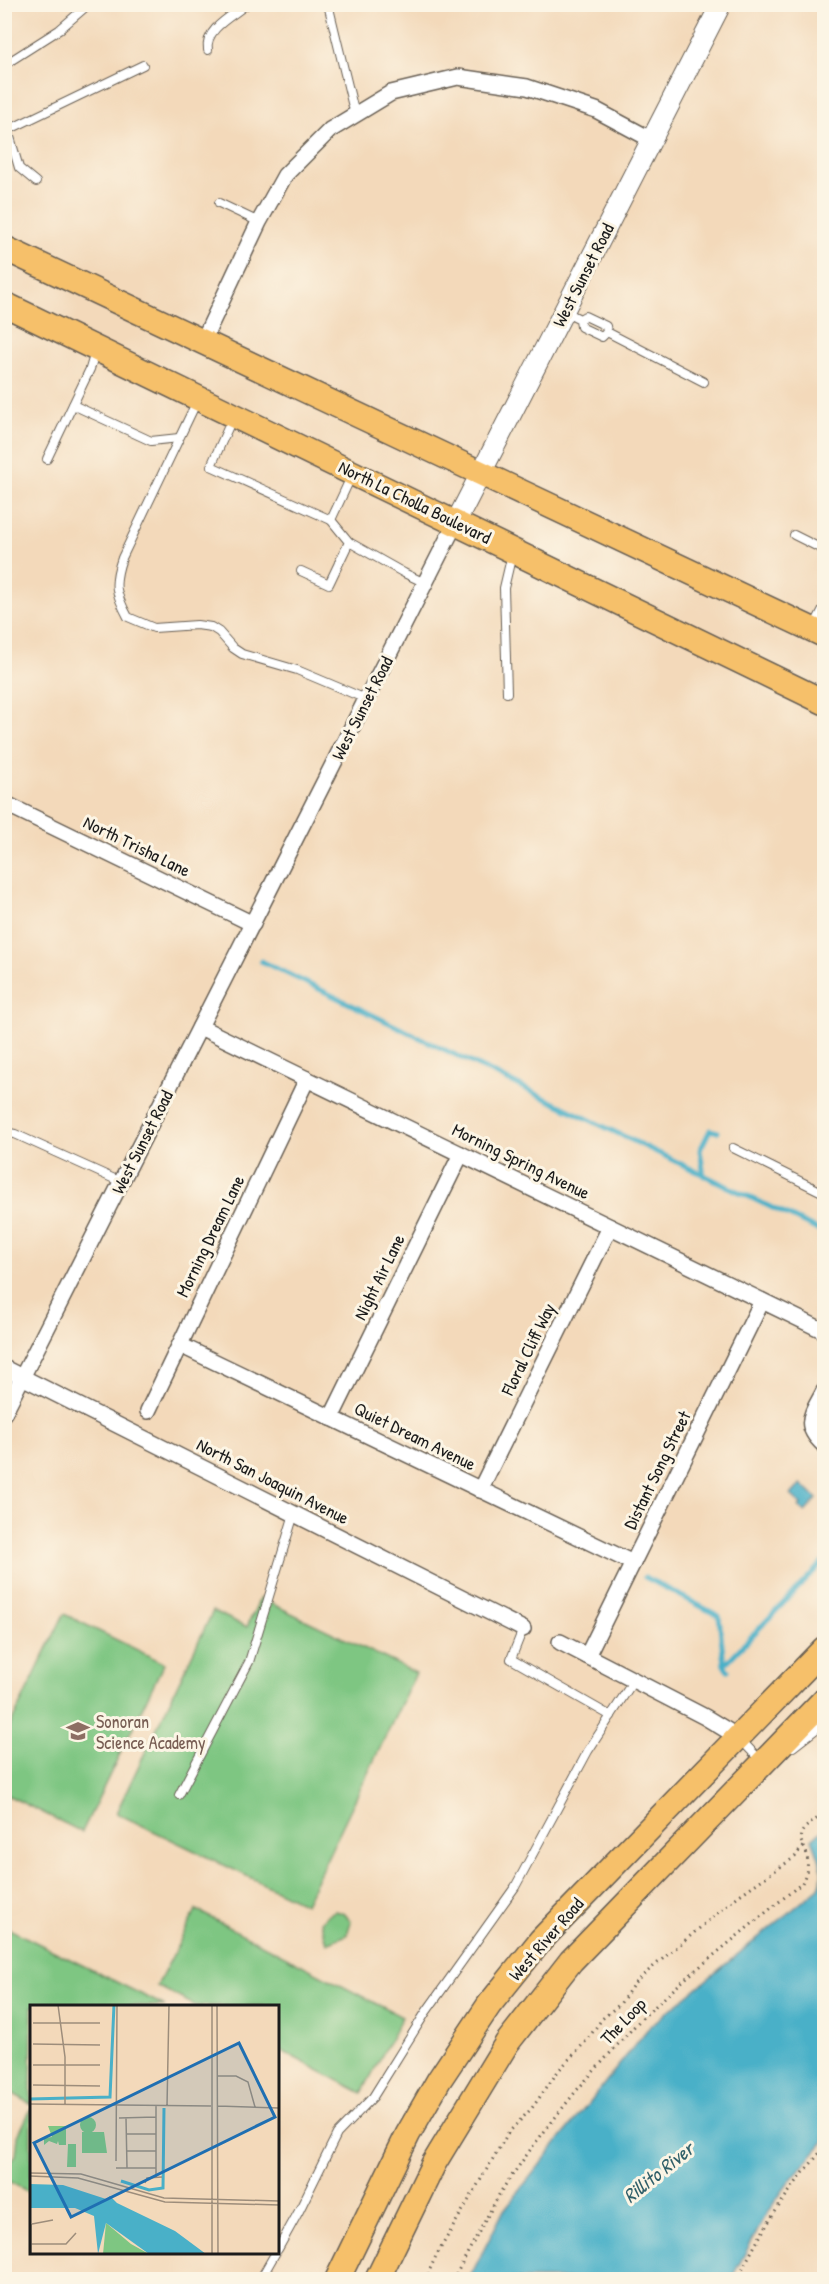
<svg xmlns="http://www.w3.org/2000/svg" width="829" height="2284" viewBox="0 0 829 2284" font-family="'Patrick Hand',sans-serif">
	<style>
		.green { fill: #7ec682; stroke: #4d714f; stroke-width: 1.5 }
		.water { fill: #49b0c8; stroke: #326672; stroke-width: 1.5 }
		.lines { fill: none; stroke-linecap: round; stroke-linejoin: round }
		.stream { stroke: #49b0c8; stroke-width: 5 }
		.service-casing { stroke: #675e53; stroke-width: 10 }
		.minor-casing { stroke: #675e53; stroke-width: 18 }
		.tertiary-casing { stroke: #675e53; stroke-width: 22 }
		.primary-casing { stroke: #675e53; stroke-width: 27 }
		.path { stroke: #675e53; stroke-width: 3; stroke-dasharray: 1.5 4.5; stroke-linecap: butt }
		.service { stroke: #fff; stroke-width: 8 }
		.minor { stroke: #fff; stroke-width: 15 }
		.tertiary { stroke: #fff; stroke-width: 20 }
		.primary { stroke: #f6c06b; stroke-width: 24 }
		.labels { text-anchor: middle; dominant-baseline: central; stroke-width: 6; stroke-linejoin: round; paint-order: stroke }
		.street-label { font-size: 18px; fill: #1c1c1c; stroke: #fcf5e5 }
		.education-label { font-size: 18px; fill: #785e54; stroke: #fcf5e5; text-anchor: start }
		.water-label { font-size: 20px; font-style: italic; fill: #305f69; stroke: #fcf5e5 }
		.inset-river { fill: none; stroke: #49b0c8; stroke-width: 3 }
		.inset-road { fill: none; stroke: #9d8d7b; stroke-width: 1.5 }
		.view { fill: #1f6fb2; fill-opacity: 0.15; stroke: #1f6fb2; stroke-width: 3 }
		.inset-edge { fill: none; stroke: #1c1c1c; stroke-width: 3 }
	</style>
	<rect width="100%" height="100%" fill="#fcf5e5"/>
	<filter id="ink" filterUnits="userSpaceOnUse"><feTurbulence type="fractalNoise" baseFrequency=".0167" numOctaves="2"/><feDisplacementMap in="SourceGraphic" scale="12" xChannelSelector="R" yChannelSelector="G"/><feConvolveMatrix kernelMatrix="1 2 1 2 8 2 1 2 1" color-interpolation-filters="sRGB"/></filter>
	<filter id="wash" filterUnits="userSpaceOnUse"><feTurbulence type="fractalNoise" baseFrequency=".008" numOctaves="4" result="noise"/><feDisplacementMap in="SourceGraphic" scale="24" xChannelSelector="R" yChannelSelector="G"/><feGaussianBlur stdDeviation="1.35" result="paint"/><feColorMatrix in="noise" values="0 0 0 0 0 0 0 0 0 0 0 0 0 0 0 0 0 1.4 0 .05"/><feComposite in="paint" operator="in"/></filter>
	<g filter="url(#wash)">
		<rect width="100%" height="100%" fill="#f3d9ba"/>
		<!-- green -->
		<g class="green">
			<path d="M 260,1598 L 416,1673 L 305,1904 L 116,1813 L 213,1611 L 247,1627 Z"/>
			<path d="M 64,1614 L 164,1663 L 82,1832 L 5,1794 L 5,1736 Z"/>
			<path d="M 196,1910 L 402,2017 L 362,2093 L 278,2049 L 278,2006 L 196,2006 L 157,1986 Z"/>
			<path d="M 335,1911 L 344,1913 L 351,1922 L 347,1935 L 327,1943 L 321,1922 L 328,1914 Z"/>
			<path d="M 5,1927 L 165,2006 L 32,2006 L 31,2104 L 5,2089 Z"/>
			<path d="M 31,2108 L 31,2193 L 4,2179 L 5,2169 L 16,2155 L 18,2136 Z"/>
		</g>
		<!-- water -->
		<g class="water">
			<path d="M 801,1484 L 817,1499 L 805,1512 L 799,1507 L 801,1504 L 791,1495 Z"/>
			<path d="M 824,1828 L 824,2142 L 792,2178 L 769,2210 L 731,2279 L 469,2279 L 504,2210 L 650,2026 L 819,1888 C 826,1871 818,1855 812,1839 Z"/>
		</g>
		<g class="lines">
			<!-- stream -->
			<g class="stream">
				<path d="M 261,961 L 824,1233"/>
				<path d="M 704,1176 L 700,1150 L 710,1130 L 718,1132"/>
				<path d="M 645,1577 L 719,1616 L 724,1665"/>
				<path d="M 728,1670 L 724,1665 L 824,1561"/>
			</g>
		</g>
	</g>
	<g filter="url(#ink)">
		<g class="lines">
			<!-- service casing -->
			<g class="service-casing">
				<g id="service">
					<path d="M 328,4 L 355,115"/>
					<path d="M 208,50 C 204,29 234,15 247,4"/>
					<path d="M 4,65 L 59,30 L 89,4"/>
					<path d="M 36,182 L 19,168 L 8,130 L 143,65"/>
					<path d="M 219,203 L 259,222"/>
					<path d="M 566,312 L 580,319 L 585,316 L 606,326 L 607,332 L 602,337 L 581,327 L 580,319"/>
					<path d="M 607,332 L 704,382"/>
					<path d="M 197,401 L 122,558 C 113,584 115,593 128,617 L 154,628 L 197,625 L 211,627 L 219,632 L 233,648 L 242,654 L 297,670 L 366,699"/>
					<path d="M 73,405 L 151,441 L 179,438"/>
					<path d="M 232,419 L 211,466 L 331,520 L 351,477"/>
					<path d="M 47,459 L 90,369 L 95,352"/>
					<path d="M 794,535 L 824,550"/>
					<path d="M 349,542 L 404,573 L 425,583"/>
					<path d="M 301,571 L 329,584 L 349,542 L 331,520"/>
					<path d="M 813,628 L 824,607"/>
					<path d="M 507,693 L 504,588 L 512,554"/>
					<path d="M 4,1132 L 15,1134 L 121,1182"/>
					<path d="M 733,1148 L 824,1193"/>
					<path d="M 523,1629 L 511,1659 L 611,1716"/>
					<path d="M 741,1740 L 760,1760"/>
					<path d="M 793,1747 L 824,1723"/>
					<path d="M 179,1795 L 249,1662 L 294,1514"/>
					<path d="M 278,2249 L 299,2211 L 337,2134 L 373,2097 L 426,2012 L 515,1887 L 588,1751 L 634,1680"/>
					<path d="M 260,2280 L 276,2252"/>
				</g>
			</g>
			<!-- minor casing -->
			<g class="minor-casing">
				<g id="minor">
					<path d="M 202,343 L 259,222 L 285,175 L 330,130 L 391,93 L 458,77 L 527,87 L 596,110 L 652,140"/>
					<path d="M 4,803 L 253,924"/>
					<path d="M 200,1027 L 824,1331"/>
					<path d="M 180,1345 L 633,1563"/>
					<path d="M 4,1368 L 523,1629"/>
					<path d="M 824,1391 C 812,1415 801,1424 824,1445"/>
					<path d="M 148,1411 L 307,1079"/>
					<path d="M 4,1413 L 456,522"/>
					<path d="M 331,1418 L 461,1154"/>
					<path d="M 480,1490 L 610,1227"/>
					<path d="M 560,1642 L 705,1717 L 738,1737"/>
					<path d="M 587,1656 L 762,1301"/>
				</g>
			</g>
			<!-- tertiary casing -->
			<g class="tertiary-casing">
				<path id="tertiary" d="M 456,522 L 721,4"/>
			</g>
			<!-- primary casing -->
			<g class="primary-casing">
				<g id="primary">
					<path d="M 4,248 L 824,635"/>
					<path d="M 4,304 L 824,702"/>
					<path d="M 337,2280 L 408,2134 L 439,2080 L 489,2005 L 541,1940 L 824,1649"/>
					<path d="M 377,2280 L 434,2163 L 507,2043 L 571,1961 L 824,1700"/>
				</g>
			</g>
			<!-- path -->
			<g class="path">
				<path d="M 425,2280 L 436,2256 L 508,2133 L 532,2108 L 559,2070 L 587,2040 L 602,2019 L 620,2004 L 633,1985 L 641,1977 L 738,1896 L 795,1857 L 803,1846"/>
				<path d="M 453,2280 L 501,2191 L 533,2146 L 576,2091 L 640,2020 L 686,1978 L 802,1883 C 806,1874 809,1865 807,1855 C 806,1847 797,1841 802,1832 C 806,1825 818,1819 824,1813"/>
				<path d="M 737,2280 C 763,2227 786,2192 824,2148"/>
			</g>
			<!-- service -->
			<use href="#service" class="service"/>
			<!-- minor -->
			<use href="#minor" class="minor"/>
			<!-- tertiary -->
			<use href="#tertiary" class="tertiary"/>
			<!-- primary -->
			<use href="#primary" class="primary"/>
		</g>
	</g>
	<!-- icons -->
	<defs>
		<g id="school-bare" transform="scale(1.8)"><path d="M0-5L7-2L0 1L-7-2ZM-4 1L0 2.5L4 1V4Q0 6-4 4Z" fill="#8d6e63" stroke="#fcf5e5" stroke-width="2.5" paint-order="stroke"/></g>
	</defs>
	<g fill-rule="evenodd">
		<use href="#school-bare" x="78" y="1731"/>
	</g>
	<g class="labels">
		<!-- street labels -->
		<g class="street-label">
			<text transform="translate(583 275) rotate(-63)">West Sunset Road</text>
			<text transform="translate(415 502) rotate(26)">North La Cholla Boulevard</text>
			<text transform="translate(362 708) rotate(-63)">West Sunset Road</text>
			<text transform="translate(137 846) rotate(26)">North Trisha Lane</text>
			<text transform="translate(142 1142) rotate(-63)">West Sunset Road</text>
			<text transform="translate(521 1161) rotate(26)">Morning Spring Avenue</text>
			<text transform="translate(210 1236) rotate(-64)">Morning Dream Lane</text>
			<text transform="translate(379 1277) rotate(-64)">Night Air Lane</text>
			<text transform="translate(528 1349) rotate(-64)">Floral Cliff Way</text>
			<text transform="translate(415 1436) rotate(26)">Quiet Dream Avenue</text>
			<text transform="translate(657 1470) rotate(-64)">Distant Song Street</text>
			<text transform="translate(273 1481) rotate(27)">North San Joaquin Avenue</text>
			<text transform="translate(546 1939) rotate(-49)">West River Road</text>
			<text transform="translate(623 2021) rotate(-46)">The Loop</text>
		</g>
		<!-- education labels -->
		<g class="education-label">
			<text x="96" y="1721">Sonoran<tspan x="96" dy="21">Science Academy</tspan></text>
		</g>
		<!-- water labels -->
		<g class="water-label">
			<text transform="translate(658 2172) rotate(-39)">Rillito River</text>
		</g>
	</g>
	<!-- overview -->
	<g transform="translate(30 2005)">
		<rect width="249" height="249" fill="#f3d9ba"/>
		<path d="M50 120a8 8 0 1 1 16 0a8 8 0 1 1-16 0ZM 18,121 L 36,121 L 36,140 L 29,140 L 28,136 L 27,139 L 19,136 L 14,140 L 14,133 L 22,132 ZM 52,127 L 74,127 L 77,148 L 52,148 ZM 38,139 L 46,139 L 46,162 L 37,162 ZM 76,218 L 101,239 L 119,249 L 73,249 Z" fill="#7ec682"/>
		<path d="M 0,179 L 33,180 L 76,194 L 80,191 L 87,198 L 145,226 L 176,249 L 119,249 L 76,218 L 68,249 L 64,211 L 45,203 L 0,203 Z" fill="#49b0c8"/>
		<path class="inset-river" d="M 0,94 L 80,92 L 84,0M 91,176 L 119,185 L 133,183 L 134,103"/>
		<path class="inset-road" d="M 28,0 L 35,52 L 35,100M 168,0 L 198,0M 182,0 L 182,249M 187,0 L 188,249M 3,18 L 70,18M 3,39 L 70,40M 3,60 L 70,60M 187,71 L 206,71 L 218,77 L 225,102M 3,80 L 70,81M 0,99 L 181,101M 137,101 L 139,0M 188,101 L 249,103M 89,113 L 126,112M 96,113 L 97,163M 97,129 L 126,129M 97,146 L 126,146M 86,156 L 87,0M 86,163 L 126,163M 0,168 L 51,169 L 134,193 L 249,196M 0,171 L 48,173 L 135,197 L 249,200M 126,172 L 126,101M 115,178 L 117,173 L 132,172M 2,219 L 23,215M 1,239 L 36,239 L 46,228M 1,249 L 1,219"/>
		<path class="view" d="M 209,38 L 245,112 L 41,212 L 4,138 Z"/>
		<rect width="249" height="249" class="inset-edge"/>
	</g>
	<!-- margin -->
	<rect width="829" height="2284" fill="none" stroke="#fcf5e5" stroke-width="24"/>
</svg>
